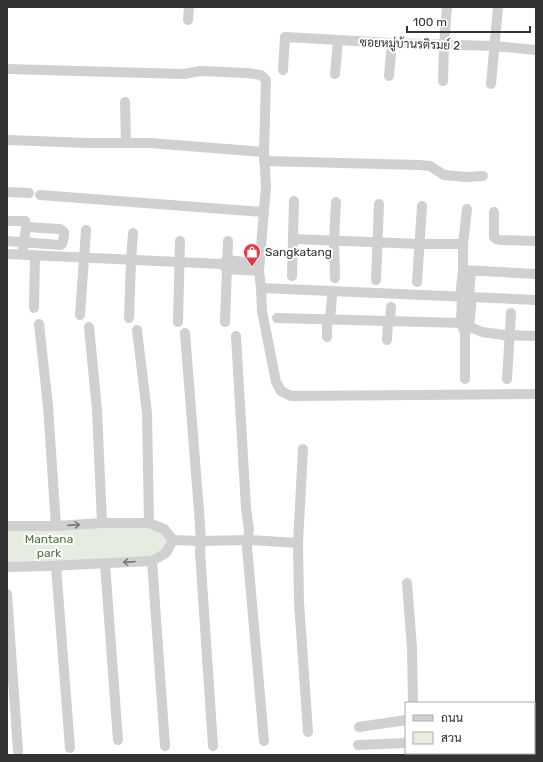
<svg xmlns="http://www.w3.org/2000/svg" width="543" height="762" viewBox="0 0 543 762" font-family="Rubik,Sarabun,sans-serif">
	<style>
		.green { fill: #e6ecdf }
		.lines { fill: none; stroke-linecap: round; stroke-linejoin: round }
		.minor { stroke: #d0d0d0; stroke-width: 10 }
		.oneway { stroke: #7a7a7a }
		.labels { text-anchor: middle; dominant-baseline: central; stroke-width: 4; stroke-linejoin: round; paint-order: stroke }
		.street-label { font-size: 12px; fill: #333; stroke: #fff }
		.poi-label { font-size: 12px; fill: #333; stroke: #fff; text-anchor: start }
		.park-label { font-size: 12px; fill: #56703f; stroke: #fff }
	</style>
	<rect width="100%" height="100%" fill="#fff"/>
	<!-- green -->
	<path class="green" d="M 102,523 L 164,529 L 170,543 L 152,561 L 7,566 L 7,526 Z"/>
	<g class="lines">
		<!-- minor -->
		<g class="minor">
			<path d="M 188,20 L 189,7"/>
			<path d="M 7,69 L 184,74 L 200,71 L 247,73 L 261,75 L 266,80 L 264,152 L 266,186 L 259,271 L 261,288 L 262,311 L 276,382 L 281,391 L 291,396 L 536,394"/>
			<path d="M 283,70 L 285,37 L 392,43 L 494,46 L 536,50"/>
			<path d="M 335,74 L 338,41"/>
			<path d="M 389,76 L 392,43"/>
			<path d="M 443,81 L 444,45 L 447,7"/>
			<path d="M 491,84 L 498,7"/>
			<path d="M 125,102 L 126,143"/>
			<path d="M 7,140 L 89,143 L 150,143 L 264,152"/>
			<path d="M 264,161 L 419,165 L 430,166 L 444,175 L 466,177 L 483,176"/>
			<path d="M 7,192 L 29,193"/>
			<path d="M 40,195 L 264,212"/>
			<path d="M 494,212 L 494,237 L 496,239 L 500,240 L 536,241"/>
			<path d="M 7,221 L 25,221 L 26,227 L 23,249"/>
			<path d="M 293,239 L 420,244 L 463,244 L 463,270 L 536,274"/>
			<path d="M 7,241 L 60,245 L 62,244 L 64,236 L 64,232 L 60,229 L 26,227"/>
			<path d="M 463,244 L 467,209"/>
			<path d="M 7,254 L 222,264 L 228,260 L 259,264"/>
			<path d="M 222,264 L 227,269 L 259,271"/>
			<path d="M 292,276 L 294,201"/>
			<path d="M 335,278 L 334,241 L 336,202"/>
			<path d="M 376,280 L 379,204"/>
			<path d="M 417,282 L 422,206"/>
			<path d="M 261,288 L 536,300"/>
			<path d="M 460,297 L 463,270"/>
			<path d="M 462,297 L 461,323 L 465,333 L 465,379"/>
			<path d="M 469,297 L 471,271"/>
			<path d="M 34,308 L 35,255"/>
			<path d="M 80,315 L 86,230"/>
			<path d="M 129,318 L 131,261 L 133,233"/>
			<path d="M 277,318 L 461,323 L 482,332 L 504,335 L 536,336"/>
			<path d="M 330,319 L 332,297"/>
			<path d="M 390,321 L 391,307"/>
			<path d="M 178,322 L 180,241"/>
			<path d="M 225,322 L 228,241"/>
			<path d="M 39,324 L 48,406 L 56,526"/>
			<path d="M 89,327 L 97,410 L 102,523"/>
			<path d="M 137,330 L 147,413 L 149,523"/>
			<path d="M 466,331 L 469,327 L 472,298"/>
			<path d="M 185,333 L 199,511 L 201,541 L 200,552 L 213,746"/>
			<path d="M 236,336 L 246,508 L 249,530 L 247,547 L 264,741"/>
			<path d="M 327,337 L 327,319"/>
			<path d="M 387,340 L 388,321"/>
			<path d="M 507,379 L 511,313"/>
			<path d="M 303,449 L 298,543 L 299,602 L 308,732"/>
			<path d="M 7,526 L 56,526 L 102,523 L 149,523 L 164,529 L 173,540"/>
			<path d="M 173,540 L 201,541 L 248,540 L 298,543"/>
			<path d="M 152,561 L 165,746"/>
			<path d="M 105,564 L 118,740"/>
			<path d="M 56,566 L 70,748"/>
			<path d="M 7,567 L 48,566 L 152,561 L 166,553 L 173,540"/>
			<path d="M 407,583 L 412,648 L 413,703"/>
			<path d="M 7,594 L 18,751"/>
			<path d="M 359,727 L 406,720"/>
			<path d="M 534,737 L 536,737"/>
			<path d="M 358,745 L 406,743"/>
			<path d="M 414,755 L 414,753"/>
			<path d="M 484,755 L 484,753"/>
		</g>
	</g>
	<!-- one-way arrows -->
	<defs><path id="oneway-shaft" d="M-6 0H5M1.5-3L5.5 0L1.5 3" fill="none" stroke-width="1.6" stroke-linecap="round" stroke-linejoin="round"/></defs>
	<g class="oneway">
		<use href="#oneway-shaft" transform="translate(74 525) rotate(-4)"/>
		<use href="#oneway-shaft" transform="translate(129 562) rotate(176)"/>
	</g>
	<!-- icons -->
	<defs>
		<g id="shop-pin" transform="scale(0.9)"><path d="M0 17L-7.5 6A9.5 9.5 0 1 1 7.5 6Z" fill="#e63946" stroke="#fff"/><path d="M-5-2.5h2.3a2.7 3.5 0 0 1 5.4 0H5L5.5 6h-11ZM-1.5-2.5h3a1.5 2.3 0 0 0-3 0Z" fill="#fff"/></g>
	</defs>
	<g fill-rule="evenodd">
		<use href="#shop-pin" x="252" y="252"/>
	</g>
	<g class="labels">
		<!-- street labels -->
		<g class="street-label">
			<text transform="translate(410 44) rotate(2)">ซอยหมู่บ้านรติรมย์ 2</text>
		</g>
		<!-- poi labels -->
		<g class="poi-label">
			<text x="265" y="252">Sangkatang</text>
		</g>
		<!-- park labels -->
		<g class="park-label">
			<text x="49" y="539">Mantana<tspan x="49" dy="14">park</tspan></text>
		</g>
	</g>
	<!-- border -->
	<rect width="543" height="762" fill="none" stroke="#333333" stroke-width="16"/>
	<!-- legend -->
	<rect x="405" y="702" width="130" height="52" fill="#ffffff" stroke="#adadad"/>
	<rect x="413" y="715" width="20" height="6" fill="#d0d0d0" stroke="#adadad"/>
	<text x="441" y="722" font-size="12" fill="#333333">ถนน</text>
	<rect x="413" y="732" width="20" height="12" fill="#e6ecdf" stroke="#adadad"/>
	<text x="441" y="742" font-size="12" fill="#333333">สวน</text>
	<!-- scale -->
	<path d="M407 26v6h123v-6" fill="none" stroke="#333333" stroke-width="2"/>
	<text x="413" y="26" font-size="12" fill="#333333" stroke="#ffffff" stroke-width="3" paint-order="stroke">100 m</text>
</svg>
